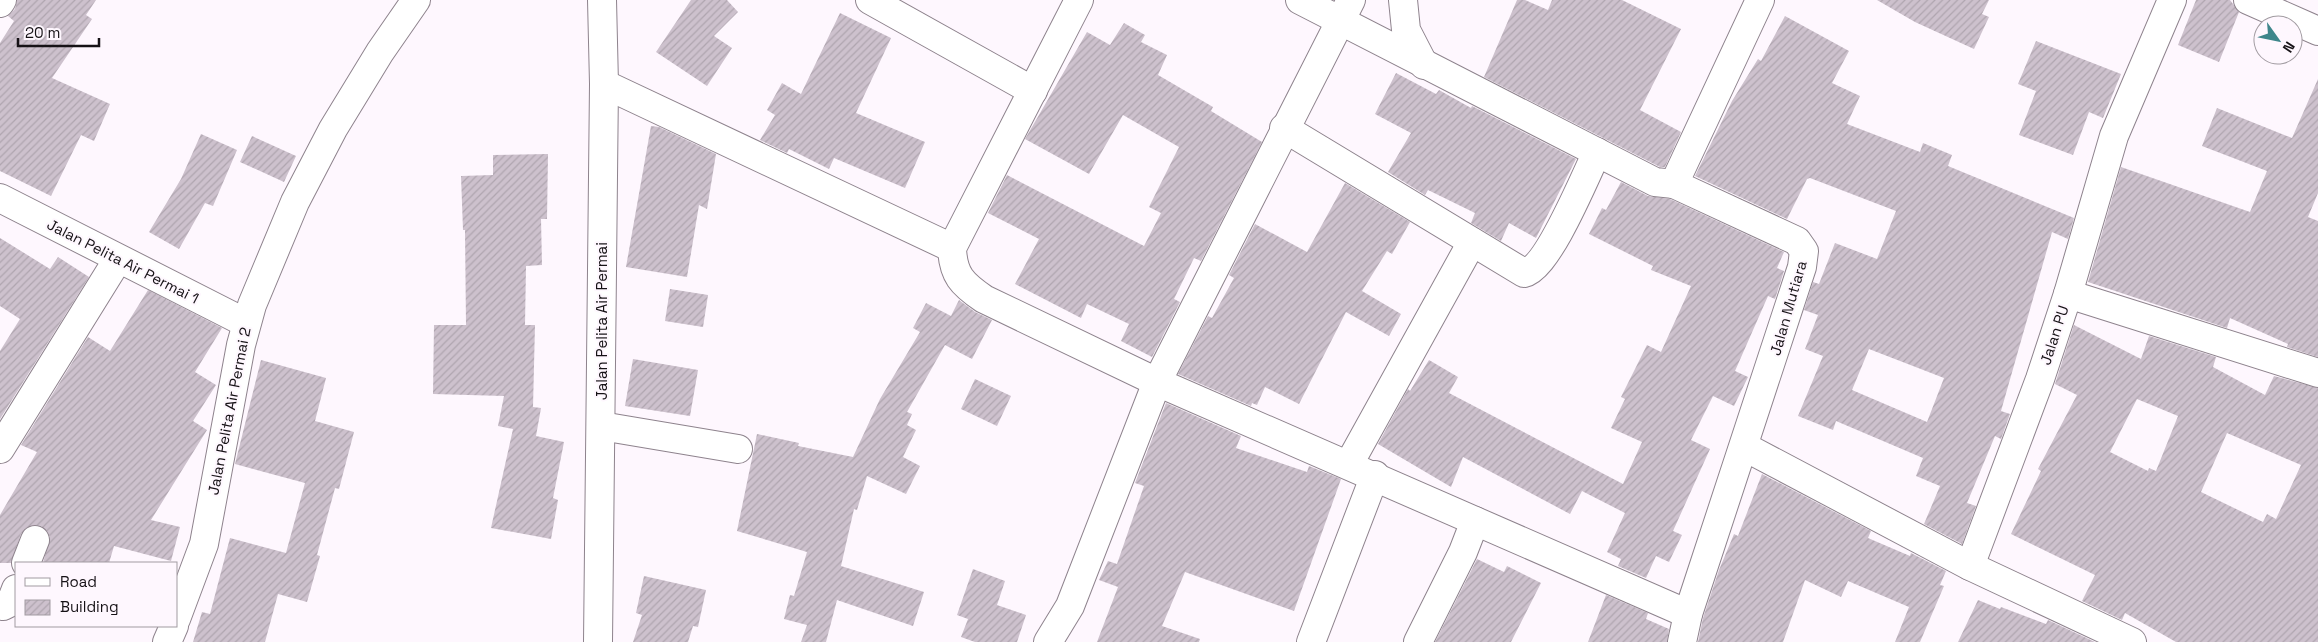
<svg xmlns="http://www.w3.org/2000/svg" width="2318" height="642" viewBox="0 0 2318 642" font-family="'Space Grotesk',sans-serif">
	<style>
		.building { fill: url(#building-hatch); fill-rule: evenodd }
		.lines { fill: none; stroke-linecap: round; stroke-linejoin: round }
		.minor-casing { stroke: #8e838d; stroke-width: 30 }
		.minor { stroke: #fff; stroke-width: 28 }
		.labels { text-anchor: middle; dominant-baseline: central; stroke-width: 4; stroke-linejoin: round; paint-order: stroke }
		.street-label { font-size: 15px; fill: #161216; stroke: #fef7fe }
	</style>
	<defs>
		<pattern id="building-hatch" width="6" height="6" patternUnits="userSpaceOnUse" patternTransform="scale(1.25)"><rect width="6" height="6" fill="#cdc1cd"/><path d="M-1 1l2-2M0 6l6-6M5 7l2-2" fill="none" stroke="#afa5af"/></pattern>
	</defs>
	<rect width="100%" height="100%" fill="#fef7fe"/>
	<!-- building -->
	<g class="building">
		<path d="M 17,0 L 96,0 L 86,15 L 92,19 L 52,78 L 110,104 L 94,141 L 81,135 L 51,196 L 0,171 L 0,43 L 14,21 L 8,16 L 15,9 Z"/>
		<path d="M 691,0 L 727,0 L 738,12 L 714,36 L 732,48 L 707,86 L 656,52 Z"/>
		<path d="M 1517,0 L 1525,0 L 1548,10 L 1552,0 L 1622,0 L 1681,29 L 1640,110 L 1681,132 L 1665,167 L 1660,167 L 1484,77 Z"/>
		<path d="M 1877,0 L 1989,0 L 1982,14 L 1989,17 L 1974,49 L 1915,22 Z"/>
		<path d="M 2196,0 L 2230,0 L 2239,12 L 2219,62 L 2178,45 Z"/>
		<path d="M 840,13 L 891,38 L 856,113 L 925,142 L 905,188 L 834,158 L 829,169 L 789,149 L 787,153 L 760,140 L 775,115 L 767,110 L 782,83 L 801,94 Z"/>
		<path d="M 1785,16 L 1849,51 L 1832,83 L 1860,96 L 1847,124 L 1920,152 L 1923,143 L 1952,155 L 1948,166 L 2074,218 L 2068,239 L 2052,232 L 2001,411 L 2010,414 L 2001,439 L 1995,436 L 1967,503 L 1976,506 L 1962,544 L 1924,524 L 1940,486 L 1916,476 L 1923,458 L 1836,421 L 1833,430 L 1798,416 L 1823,356 L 1805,349 L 1818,315 L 1804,310 L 1813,282 L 1819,284 L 1835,243 L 1877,259 L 1896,211 L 1810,178 L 1807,179 L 1787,219 L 1695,176 L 1732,101 L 1758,59 L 1761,61 ZM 1869,349 L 1944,378 L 1927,422 L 1852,390 Z"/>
		<path d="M 1124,23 L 1145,35 L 1141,42 L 1167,55 L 1158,75 L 1213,107 L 1211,111 L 1262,142 L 1201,261 L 1194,258 L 1174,299 L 1180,302 L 1152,357 L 1121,341 L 1129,324 L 1087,304 L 1081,318 L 1015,284 L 1039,239 L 988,213 L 1007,175 L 1144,246 L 1161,213 L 1149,207 L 1179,147 L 1123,115 L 1089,174 L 1025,139 L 1087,32 L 1110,45 Z"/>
		<path d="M 2036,41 L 2121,74 L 2103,118 L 2089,112 L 2073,155 L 2019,135 L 2036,91 L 2018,84 Z"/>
		<path d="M 1396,73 L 1436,94 L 1439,90 L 1471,108 L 1472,106 L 1576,159 L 1536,238 L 1509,223 L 1501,241 L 1471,223 L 1475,213 L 1428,190 L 1425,195 L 1388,172 L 1411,133 L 1375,114 Z"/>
		<path d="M 2318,79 L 2318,193 L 2308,217 L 2318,221 L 2318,357 L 2287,347 L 2288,344 L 2230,318 L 2227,328 L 2088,282 L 2121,167 L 2250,212 L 2267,171 L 2202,146 L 2217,108 L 2292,138 Z"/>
		<path d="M 651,126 L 659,127 L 716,154 L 707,209 L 699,205 L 687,277 L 626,267 Z"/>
		<path d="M 201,134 L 237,150 L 213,206 L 205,203 L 179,249 L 149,232 L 181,179 Z"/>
		<path d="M 252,136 L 296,156 L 284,182 L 240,162 Z"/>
		<path d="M 548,154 L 547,219 L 541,219 L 542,265 L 526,266 L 525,325 L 535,325 L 533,407 L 541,408 L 536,436 L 564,442 L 553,498 L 558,500 L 551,539 L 491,528 L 513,429 L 498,426 L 504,396 L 433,394 L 434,325 L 466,325 L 465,230 L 463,230 L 461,176 L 493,175 L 493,155 Z"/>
		<path d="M 1621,182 L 1648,196 L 1670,199 L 1784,252 L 1777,268 L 1784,271 L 1775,299 L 1768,296 L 1735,371 L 1748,377 L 1734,406 L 1713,396 L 1691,440 L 1710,449 L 1673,531 L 1682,535 L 1669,562 L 1656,556 L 1646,578 L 1618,566 L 1621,559 L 1607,552 L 1625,513 L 1582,491 L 1570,514 L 1463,457 L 1451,487 L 1378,444 L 1408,389 L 1410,391 L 1429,360 L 1458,377 L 1449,393 L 1623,484 L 1642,442 L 1611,428 L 1625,399 L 1621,397 L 1647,345 L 1661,352 L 1691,286 L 1651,270 L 1653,266 L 1589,234 L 1602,208 L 1606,210 Z"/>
		<path d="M 1345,183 L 1410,222 L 1392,254 L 1387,251 L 1362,291 L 1401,314 L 1389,336 L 1346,312 L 1299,404 L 1265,387 L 1257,405 L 1252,403 L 1251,406 L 1178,374 L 1208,316 L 1212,318 L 1234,278 L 1229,275 L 1255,224 L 1307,252 Z"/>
		<path d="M 0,238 L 50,269 L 58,257 L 89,277 L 0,419 L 0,351 L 20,319 L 0,306 Z"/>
		<path d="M 670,289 L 708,295 L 703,327 L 665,321 Z"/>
		<path d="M 148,290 L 222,328 L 195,372 L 216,385 L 193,421 L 207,430 L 151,520 L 180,527 L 171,561 L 114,546 L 109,563 L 43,563 L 50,537 L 47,531 L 41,526 L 33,525 L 26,528 L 21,534 L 11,563 L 0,563 L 0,515 L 37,452 L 21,445 L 88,337 L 110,351 Z"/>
		<path d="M 959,300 L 975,312 L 992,320 L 972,359 L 945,345 L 907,412 L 912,414 L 907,425 L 916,430 L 903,457 L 920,466 L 906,494 L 867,476 L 857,510 L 854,509 L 841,566 L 924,592 L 913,626 L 837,600 L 826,642 L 801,642 L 807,625 L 784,619 L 790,595 L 794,596 L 807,552 L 737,531 L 757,434 L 799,443 L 798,446 L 853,457 L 880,399 L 920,332 L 913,328 L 926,303 L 951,316 Z"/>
		<path d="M 2074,325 L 2141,359 L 2149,336 L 2216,357 L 2213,367 L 2265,395 L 2274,376 L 2318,388 L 2318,642 L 2176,642 L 2125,613 L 2122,620 L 2082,601 L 2095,575 L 2011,534 L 2041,471 L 2038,469 L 2077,395 L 2055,384 ZM 2137,399 L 2178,416 L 2156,471 L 2149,468 L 2148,471 L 2110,452 ZM 2227,433 L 2301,465 L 2276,519 L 2267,514 L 2263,522 L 2201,492 Z"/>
		<path d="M 633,359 L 698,370 L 690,416 L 625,406 Z"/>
		<path d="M 261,360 L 326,378 L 315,421 L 354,432 L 339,489 L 335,488 L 317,555 L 320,556 L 307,602 L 278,594 L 265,642 L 193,642 L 202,612 L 210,614 L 230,538 L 286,553 L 305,483 L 235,464 Z"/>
		<path d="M 975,379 L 1011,396 L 997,426 L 961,409 Z"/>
		<path d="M 1166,403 L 1241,436 L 1236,448 L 1307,472 L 1309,466 L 1341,479 L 1294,611 L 1185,572 L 1162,626 L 1200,639 L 1199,642 L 1097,642 L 1118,587 L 1099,580 L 1108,561 L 1117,564 L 1144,486 L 1135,483 Z"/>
		<path d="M 1762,474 L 1871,531 L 1868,538 L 1910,556 L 1911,553 L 1946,571 L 1940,585 L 1944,586 L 1920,642 L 1895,642 L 1909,607 L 1848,581 L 1841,597 L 1805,580 L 1783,642 L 1698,642 L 1703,618 L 1719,570 L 1734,534 L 1738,536 Z"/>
		<path d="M 1477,559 L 1504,572 L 1507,566 L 1541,583 L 1511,642 L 1435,642 Z"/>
		<path d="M 973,569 L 1005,581 L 997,605 L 1026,615 L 1017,642 L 975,642 L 961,637 L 968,619 L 957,615 Z"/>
		<path d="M 644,576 L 706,590 L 698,627 L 693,626 L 688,642 L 633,642 L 642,615 L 636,613 Z"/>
		<path d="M 1606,595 L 1648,613 L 1646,619 L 1669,629 L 1667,642 L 1588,642 Z"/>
		<path d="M 1978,600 L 2000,609 L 2001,607 L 2046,624 L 2048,620 L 2095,642 L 1958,642 Z"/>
	</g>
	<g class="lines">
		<!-- minor casing -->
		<g class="minor-casing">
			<g id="minor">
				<path d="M 870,0 L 1033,91"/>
				<path d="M 1079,0 L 952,248 C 953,275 962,284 984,299 L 1157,382 L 1688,614"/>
				<path d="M 1300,0 L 1655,182 L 1674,184"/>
				<path d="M 1403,0 L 1406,30 L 1424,65"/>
				<path d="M 2248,0 L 2318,31"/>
				<path d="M 0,3 L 2,0"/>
				<path d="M 604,84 L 952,248"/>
				<path d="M 1284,128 L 1524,273 C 1548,268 1585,177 1597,152"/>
				<path d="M 0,198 L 246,323"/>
				<path d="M 2068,294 L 2114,136 L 2172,0"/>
				<path d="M 601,426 L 738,449"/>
				<path d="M 1745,447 L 1970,566 L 2132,642"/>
				<path d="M 0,449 L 118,259"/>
				<path d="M 1349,464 L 1472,242"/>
				<path d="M 26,563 L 35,540"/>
				<path d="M 1970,566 L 2040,379 L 2068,294 L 2318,373"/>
				<path d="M 0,605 L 3,606 L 11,602 L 16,589"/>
				<path d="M 176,619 L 204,544 L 241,345 L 252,305 L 295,202 L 333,129 L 380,52 L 416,0"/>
				<path d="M 167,642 L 174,626"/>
				<path d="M 598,642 L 604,84 L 602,0"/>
				<path d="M 1048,642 L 1070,606 L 1157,382 L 1351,0"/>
				<path d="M 1311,642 L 1375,475"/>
				<path d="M 1418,642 L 1463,552 L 1475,521"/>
				<path d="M 1682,642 L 1688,614 L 1802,267 L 1804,251 L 1797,241 L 1674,184 L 1760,0"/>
			</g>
		</g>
		<!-- minor -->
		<use href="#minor" class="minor"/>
	</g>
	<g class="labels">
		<!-- street labels -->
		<g class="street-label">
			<text transform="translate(123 261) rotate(27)">Jalan Pelita Air Permai 1</text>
			<text transform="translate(1788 308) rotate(-74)">Jalan Mutiara</text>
			<text transform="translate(601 321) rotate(-90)">Jalan Pelita Air Permai</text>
			<text transform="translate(2054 335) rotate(-72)">Jalan PU</text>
			<text transform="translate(229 411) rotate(-79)">Jalan Pelita Air Permai 2</text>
		</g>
	</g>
	<!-- legend -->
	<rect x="15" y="562" width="162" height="65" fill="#fef7fe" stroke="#a19ba1"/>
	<rect x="25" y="578" width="25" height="8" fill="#ffffff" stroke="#a19ba1"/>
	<text x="60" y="587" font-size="15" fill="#161216">Road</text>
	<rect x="25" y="600" width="25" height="15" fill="url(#building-hatch)" stroke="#a19ba1"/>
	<text x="60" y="612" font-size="15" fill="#161216">Building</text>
	<!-- north arrow -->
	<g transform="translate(2278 40) rotate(123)"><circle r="24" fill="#fef7fe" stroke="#a19ba1"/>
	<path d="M0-4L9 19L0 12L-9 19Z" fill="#3e868b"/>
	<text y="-8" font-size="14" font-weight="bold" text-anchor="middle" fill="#161216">N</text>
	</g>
	<!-- scale -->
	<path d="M18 38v8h81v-8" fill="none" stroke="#161216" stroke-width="2.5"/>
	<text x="25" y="38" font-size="15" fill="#161216" stroke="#fef7fe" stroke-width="4" paint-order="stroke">20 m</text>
</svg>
